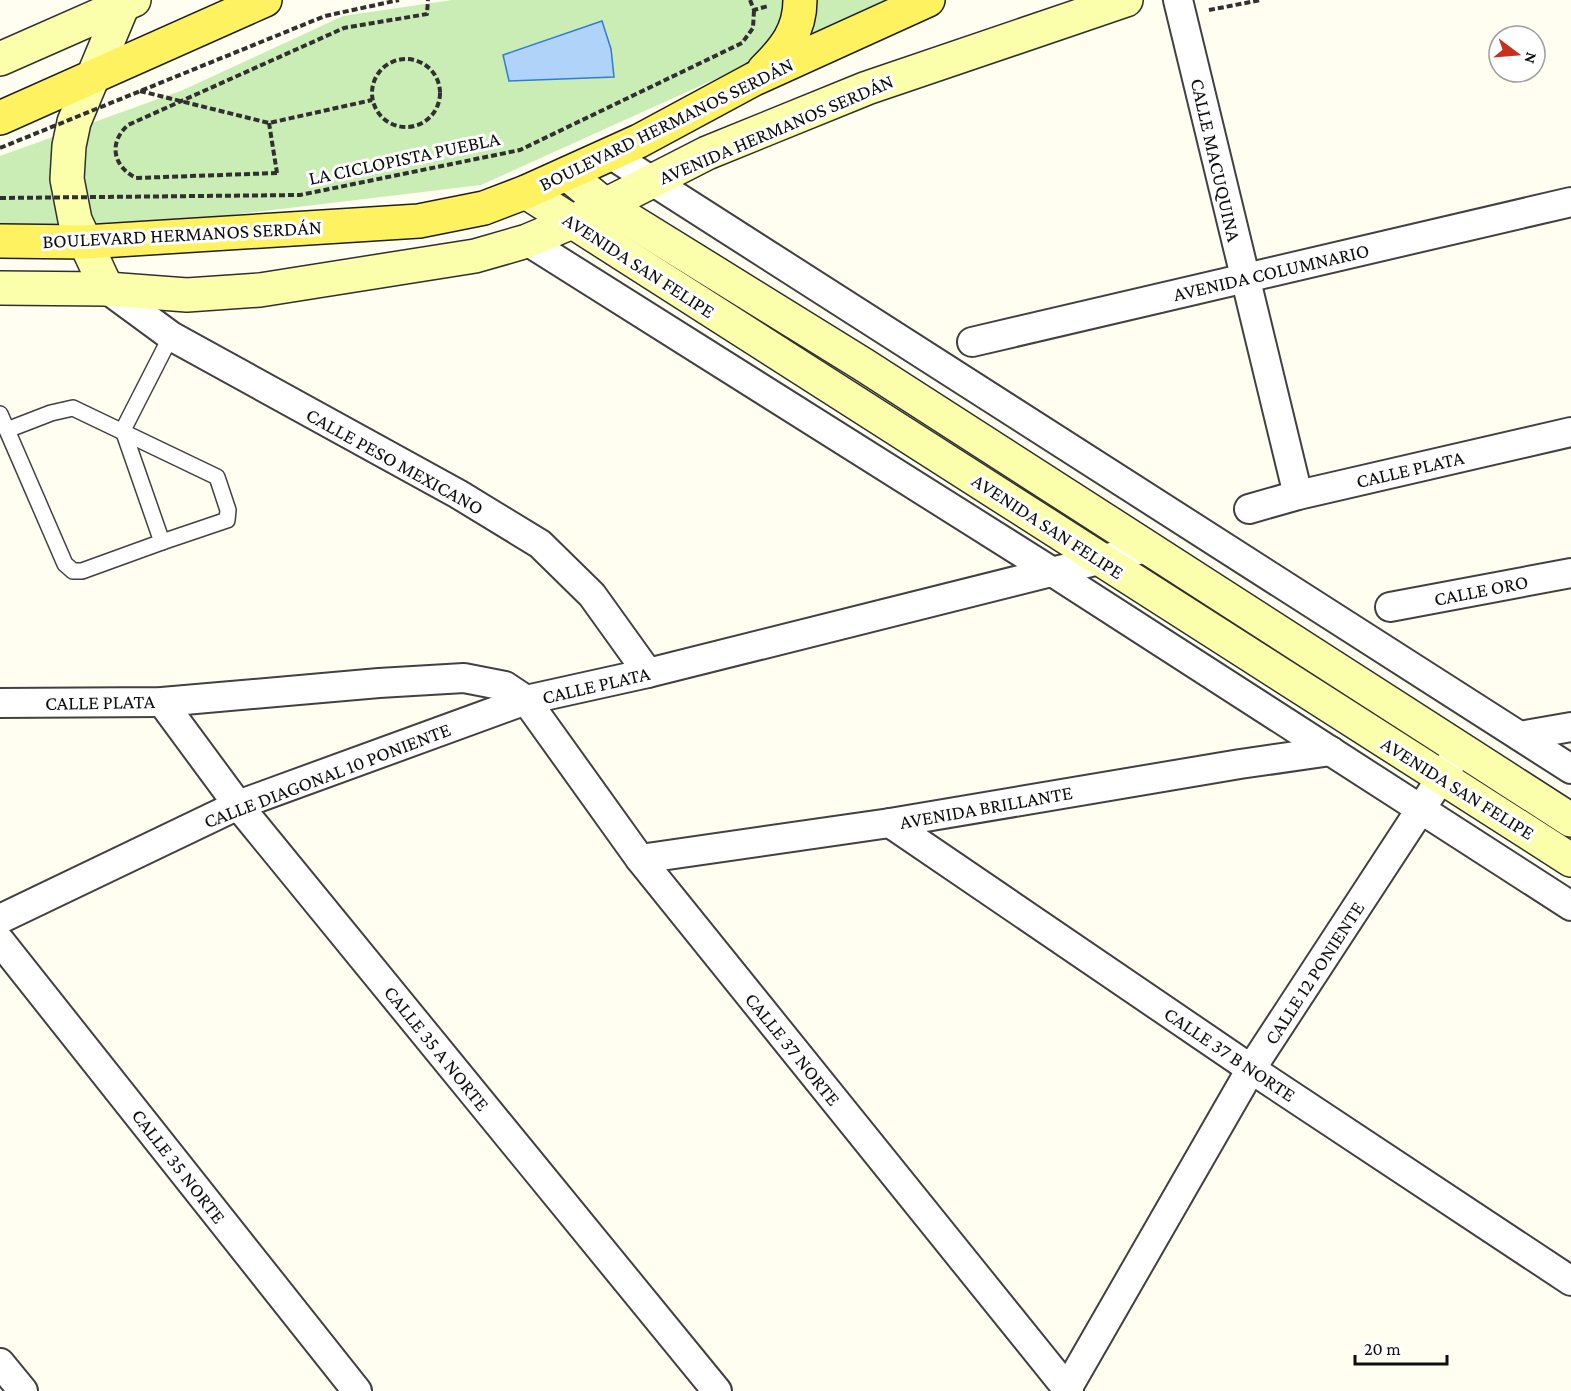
<svg xmlns="http://www.w3.org/2000/svg" width="1571" height="1391" viewBox="0 0 1571 1391" font-family="'Crimson Pro',serif">
	<style>
		.green { fill: #caedb6 }
		.water { fill: #b0d3fa; stroke: #327bd7; stroke-width: 1.5 }
		.lines { fill: none; stroke-linecap: round; stroke-linejoin: round }
		.service-casing { stroke: #414141; stroke-width: 18 }
		.minor-casing { stroke: #414141; stroke-width: 32 }
		.secondary-casing { stroke: #303030; stroke-width: 36 }
		.primary-casing { stroke: #1f1f1f; stroke-width: 36 }
		.path { stroke: #303030; stroke-width: 4; stroke-dasharray: 6 3; stroke-linecap: butt }
		.service { stroke: #fff; stroke-width: 15 }
		.minor { stroke: #fff; stroke-width: 28 }
		.secondary { stroke: #fbffab; stroke-width: 33 }
		.primary { stroke: #fff260; stroke-width: 33 }
		.path-bridge { stroke: #303030; stroke-width: 4; stroke-dasharray: 6 3; stroke-linecap: butt }
		.labels { text-anchor: middle; dominant-baseline: central; stroke-width: 6; stroke-linejoin: round; paint-order: stroke }
		.street-label { font-size: 20px; fill: #0e0e0e; stroke: #fff }
	</style>
	<rect width="100%" height="100%" fill="#fffef0"/>
	<!-- green -->
	<path class="green" d="M 452,0 L 890,0 L 481,185 L 182,221 L 0,228 L 0,156 L 183,90 L 343,16 Z"/>
	<!-- water -->
	<path class="water" d="M 602,21 L 611,49 L 614,77 L 509,81 L 503,55 Z"/>
	<g class="lines">
		<!-- service casing -->
		<g class="service-casing">
			<g id="service">
				<path d="M 0,414 L 65,564 L 73,571 L 82,571 L 162,542 L 123,430 L 171,336"/>
				<path d="M 7,430 L 51,413 L 73,408 L 217,477 L 228,510 L 227,520 L 162,542"/>
			</g>
		</g>
		<!-- minor casing -->
		<g class="minor-casing">
			<g id="minor">
				<path d="M 1178,0 L 1298,495"/>
				<path d="M 610,154 L 1571,769"/>
				<path d="M 527,241 L 1051,571 L 1571,906"/>
				<path d="M 107,289 L 171,336 L 458,494 L 540,544 L 592,595 L 648,673"/>
				<path d="M 972,342 L 1571,202"/>
				<path d="M 1249,509 L 1298,495 L 1571,432"/>
				<path d="M 1390,607 L 1571,573"/>
				<path d="M 162,702 L 238,805 L 717,1391"/>
				<path d="M 0,703 L 162,702 L 379,683 L 464,678 L 505,686 L 526,700 L 640,859 L 1069,1391"/>
				<path d="M 1520,736 L 1571,727"/>
				<path d="M 890,823 L 1251,1069 L 1571,1281"/>
				<path d="M 640,859 L 890,823 L 1240,764 L 1331,751"/>
				<path d="M 0,919 L 238,805 L 526,700 L 648,673 L 1147,548"/>
				<path d="M 0,941 L 357,1391"/>
				<path d="M 0,1363 L 23,1391"/>
				<path d="M 1067,1389 L 1251,1069 L 1460,749"/>
			</g>
		</g>
		<!-- secondary casing -->
		<g class="secondary-casing">
			<g id="secondary">
				<path d="M 0,59 L 134,0"/>
				<path d="M 567,174 L 604,204 L 864,365 L 1571,820"/>
				<path d="M 526,192 L 1571,860"/>
				<path d="M 0,288 L 107,289 L 187,295 L 260,290 L 475,256 L 527,241 L 572,222 L 707,153 L 867,88 L 1126,0"/>
				<path d="M 107,289 L 75,220 L 67,179 L 69,146 L 74,122 L 125,0"/>
			</g>
		</g>
		<!-- primary casing -->
		<g class="primary-casing">
			<g id="primary">
				<path d="M 764,70 C 785,49 800,31 800,0"/>
				<path d="M 0,118 L 265,0"/>
				<path d="M 0,241 L 85,242 L 419,221 L 484,208 L 526,192 L 639,141 L 754,79 L 928,0"/>
			</g>
		</g>
		<!-- path -->
		<g class="path">
			<path d="M 750,0 L 754,10 L 768,6"/>
			<path d="M 1209,10 L 1261,0"/>
			<circle cx="406" cy="93" r="34"/>
			<path d="M 140,91 L 269,123 L 372,100"/>
			<path d="M 269,123 L 277,173"/>
		</g>
		<!-- service -->
		<use href="#service" class="service"/>
		<!-- minor -->
		<use href="#minor" class="minor"/>
		<!-- secondary -->
		<use href="#secondary" class="secondary"/>
		<!-- primary -->
		<use href="#primary" class="primary"/>
		<!-- path-bridge -->
		<g class="path-bridge">
			<path d="M 0,148 L 325,16 L 399,0"/>
			<path d="M 277,173 L 136,178 C 113,166 108,143 128,125 L 344,28 L 427,14 L 428,0"/>
			<path d="M 0,198 L 300,195 L 520,150 L 742,43 L 753,28 L 754,10"/>
		</g>
	</g>
	<g class="labels">
		<!-- street labels -->
		<g class="street-label">
			<text transform="translate(666 124) rotate(-26)">BOULEVARD HERMANOS SERDÁN</text>
			<text transform="translate(776 129) rotate(-23)">AVENIDA HERMANOS SERDÁN</text>
			<text transform="translate(404 158) rotate(-12)">LA CICLOPISTA PUEBLA</text>
			<text transform="translate(1216 160) rotate(77)">CALLE MACUQUINA</text>
			<text transform="translate(182 234) rotate(-3)">BOULEVARD HERMANOS SERDÁN</text>
			<text transform="translate(639 265) rotate(33)">AVENIDA SAN FELIPE</text>
			<text transform="translate(1271 272) rotate(-13)">AVENIDA COLUMNARIO</text>
			<text transform="translate(395 461) rotate(29)">CALLE PESO MEXICANO</text>
			<text transform="translate(1410 469) rotate(-13)">CALLE PLATA</text>
			<text transform="translate(1048 526) rotate(33)">AVENIDA SAN FELIPE</text>
			<text transform="translate(1481 590) rotate(-11)">CALLE ORO</text>
			<text transform="translate(596 685) rotate(-13)">CALLE PLATA</text>
			<text transform="translate(100 702) rotate(-1)">CALLE PLATA</text>
			<text transform="translate(327 775) rotate(-21)">CALLE DIAGONAL 10 PONIENTE</text>
			<text transform="translate(1458 788) rotate(32)">AVENIDA SAN FELIPE</text>
			<text transform="translate(986 807) rotate(-10)">AVENIDA BRILLANTE</text>
			<text transform="translate(1314 973) rotate(-57)">CALLE 12 PONIENTE</text>
			<text transform="translate(437 1048) rotate(51)">CALLE 35 A NORTE</text>
			<text transform="translate(793 1049) rotate(51)">CALLE 37 NORTE</text>
			<text transform="translate(1230 1054) rotate(34)">CALLE 37 B NORTE</text>
			<text transform="translate(179 1166) rotate(52)">CALLE 35 NORTE</text>
		</g>
	</g>
	<!-- north arrow -->
	<g transform="translate(1517 54) rotate(106)"><circle r="28" fill="#ffffff" stroke="#9f9f9f" stroke-width="1.5"/>
	<path d="M0-4.5L10 22L0 15L-10 22Z" fill="#c92f1c"/>
	<text y="-9" font-size="16" font-weight="bold" text-anchor="middle" fill="#0e0e0e">N</text>
	</g>
	<!-- scale -->
	<path d="M1355 1355v9h92v-9" fill="none" stroke="#0e0e0e" stroke-width="3"/>
	<text x="1364" y="1355" font-size="18" fill="#0e0e0e" stroke="#ffffff" stroke-width="4.5" paint-order="stroke">20 m</text>
</svg>
